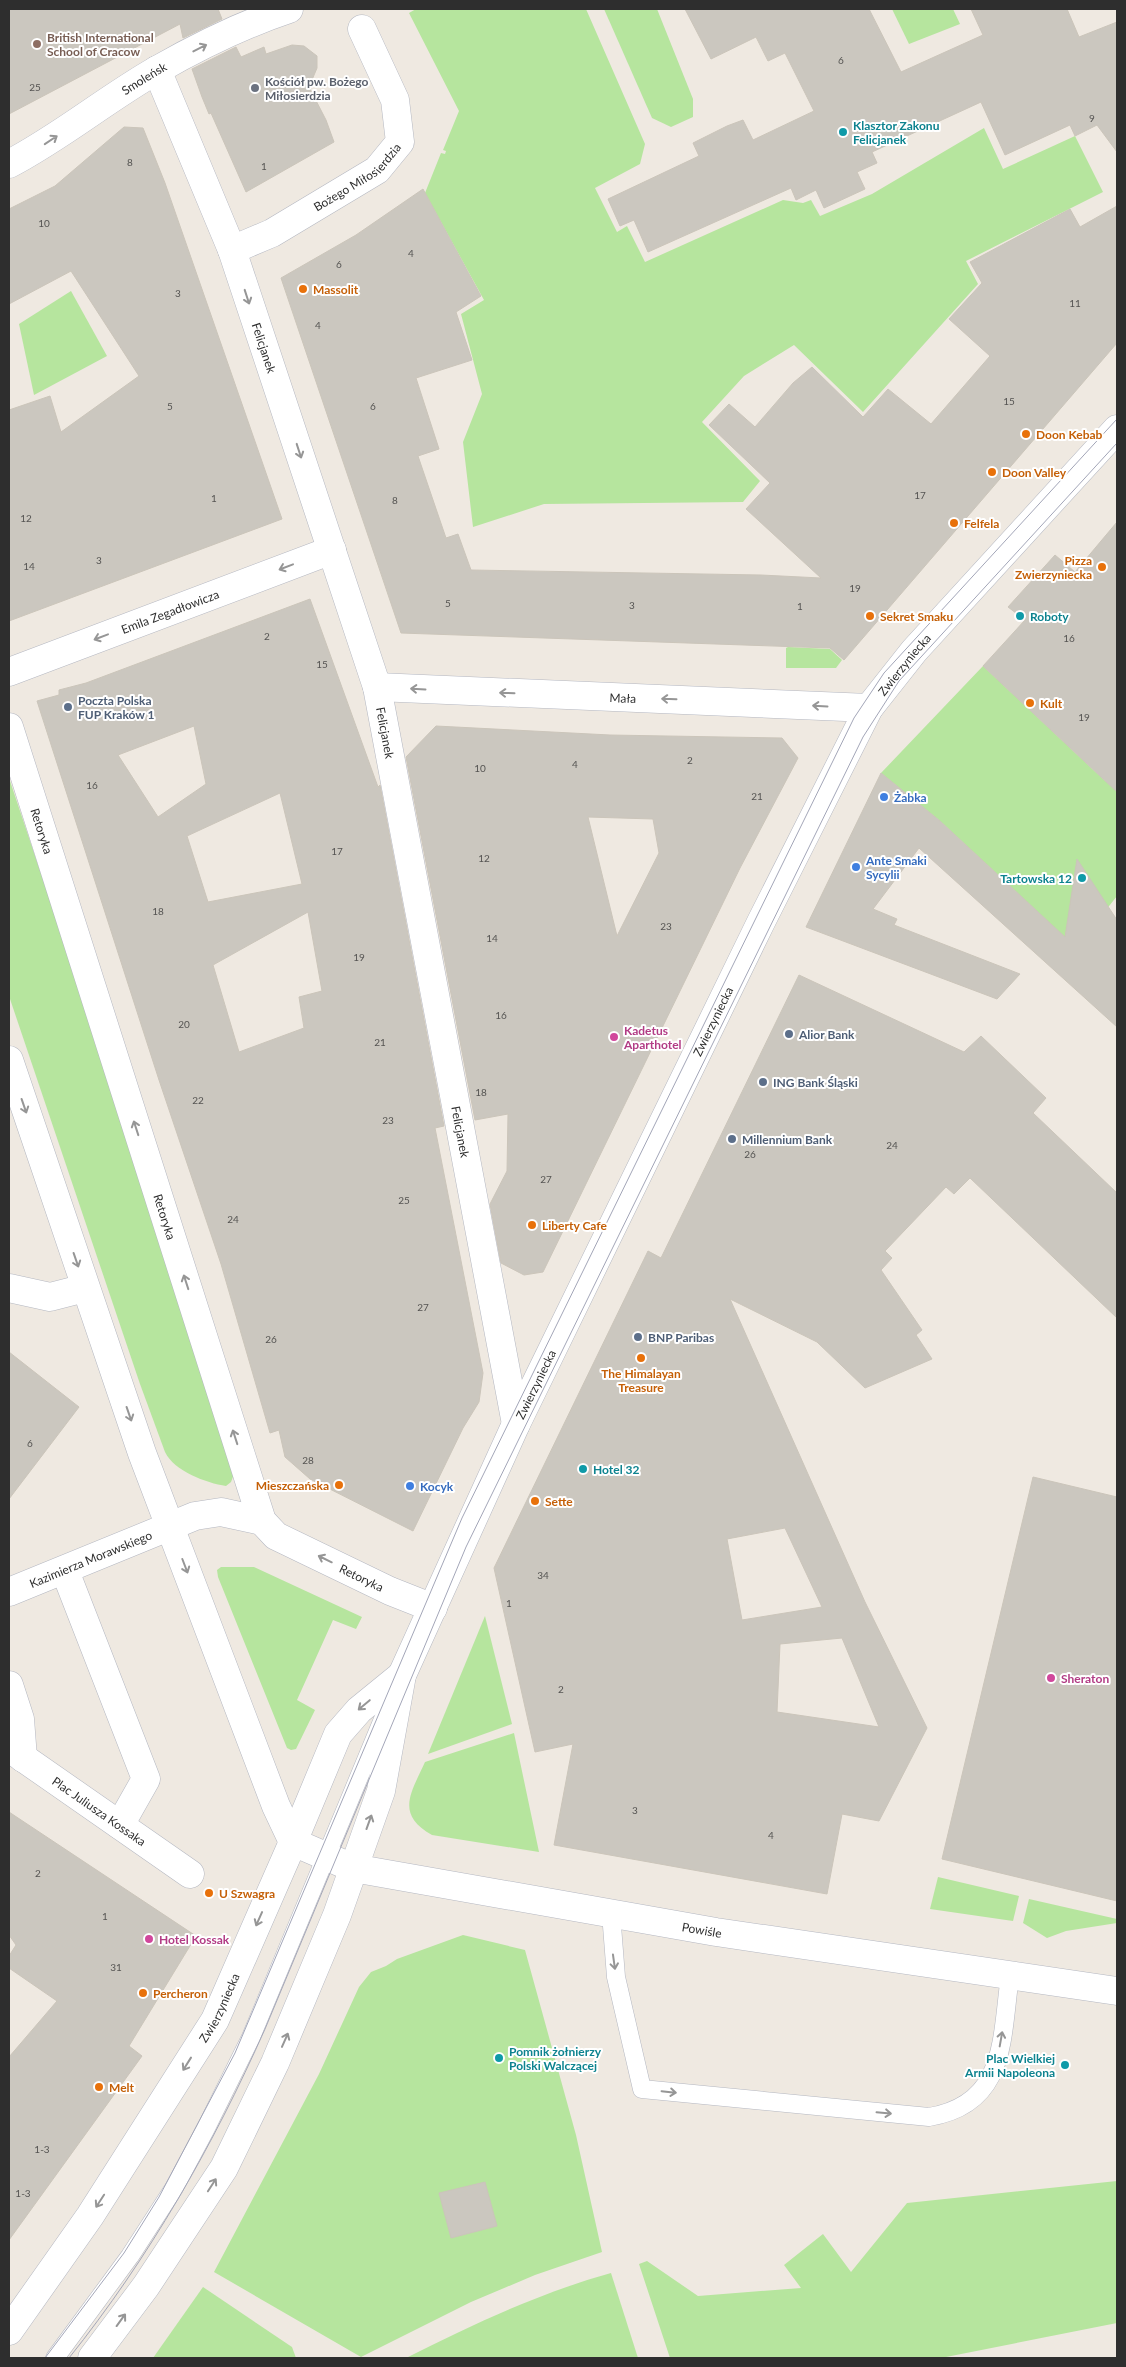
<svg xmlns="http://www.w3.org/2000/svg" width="1126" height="2367" viewBox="0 0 1126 2367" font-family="Lato,sans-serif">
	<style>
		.green { fill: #b6e59e }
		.building { fill: #cbc7bf; stroke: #cbc5ba; fill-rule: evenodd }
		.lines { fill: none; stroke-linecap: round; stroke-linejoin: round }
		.lane-casing { stroke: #b4b7c1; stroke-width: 19 }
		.street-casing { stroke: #b4b7c1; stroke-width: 29 }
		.secondary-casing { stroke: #b4b7c1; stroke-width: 29 }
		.lane { stroke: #fff; stroke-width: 18 }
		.street { stroke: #fff; stroke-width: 28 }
		.secondary { stroke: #fff; stroke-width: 28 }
		.tram { stroke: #a3a6b8; stroke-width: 1 }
		.oneway { stroke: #969696 }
		.education-dot { fill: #8d6e63; stroke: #fff; stroke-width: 2 }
		.worship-dot { fill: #6b7280; stroke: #fff; stroke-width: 2 }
		.culture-dot { fill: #0f9aa8; stroke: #fff; stroke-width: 2 }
		.food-dot { fill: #e8710a; stroke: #fff; stroke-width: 2 }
		.service-dot { fill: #5c6f8a; stroke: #fff; stroke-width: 2 }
		.shop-dot { fill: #3f7fe0; stroke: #fff; stroke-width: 2 }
		.hotel-dot { fill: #d1479c; stroke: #fff; stroke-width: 2 }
		.labels { text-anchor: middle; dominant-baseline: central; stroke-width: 4; stroke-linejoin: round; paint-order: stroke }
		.number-label { font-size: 10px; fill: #555452 }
		.education-label { font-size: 12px; font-weight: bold; fill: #785e54; stroke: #fff; text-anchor: start }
		.street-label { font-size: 12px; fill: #2e2e2e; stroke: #fff }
		.worship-label { font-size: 12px; font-weight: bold; fill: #5b616d; stroke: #fff; text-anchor: start }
		.culture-label { font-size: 12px; font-weight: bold; fill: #0d838f; stroke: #fff; text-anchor: start }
		.food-label { font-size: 12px; font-weight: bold; fill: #c56008; stroke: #fff; text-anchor: start }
		.service-label { font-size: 12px; font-weight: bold; fill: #4e5e75; stroke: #fff; text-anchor: start }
		.shop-label { font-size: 12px; font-weight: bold; fill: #366cbe; stroke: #fff; text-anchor: start }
		.hotel-label { font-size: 12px; font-weight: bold; fill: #b23c85; stroke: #fff; text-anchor: start }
	</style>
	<rect width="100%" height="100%" fill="#efe9e1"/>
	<!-- green -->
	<g class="green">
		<path d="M 416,9 L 586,9 L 645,144 L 640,164 L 595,188 L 617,232 L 627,226 L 645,262 L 783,200 L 803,203 L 811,200 L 820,216 L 872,194 L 984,128 L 1003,169 L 1075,136 L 1103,192 L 966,261 L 978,284 L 863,412 L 794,345 L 744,376 L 702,422 L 760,481 L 743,502 L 544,504 L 473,527 L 463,442 L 482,394 L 461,314 L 484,300 L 425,193 L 441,153 L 445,154 L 446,151 L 443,150 L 459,111 L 409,13 Z"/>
		<path d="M 604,9 L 657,9 L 693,99 L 693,117 L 671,127 L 652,118 Z"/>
		<path d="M 892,9 L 953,9 L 960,24 L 909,44 Z"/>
		<path d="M 71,291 L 107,356 L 34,395 L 19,324 Z"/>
		<path d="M 788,647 L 830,649 L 842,660 L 836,668 L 786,668 L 786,648 Z"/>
		<path d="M 983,666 L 1103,779 L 1117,790 L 1117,896 L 1076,948 L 940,821 L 881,773 Z"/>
		<path d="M 9,778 L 146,1188 L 234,1474 L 231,1482 L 226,1486 C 206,1483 174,1471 165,1452 L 140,1384 L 9,996 Z"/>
		<path d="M 221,1567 L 254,1567 L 362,1617 L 356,1629 L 333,1620 L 297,1700 L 315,1710 L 296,1749 L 291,1750 L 287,1748 L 218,1577 L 217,1570 Z"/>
		<path d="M 485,1616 L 512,1724 L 428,1754 Z"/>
		<path d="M 514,1733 L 539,1852 L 432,1835 C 395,1814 411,1793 425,1762 Z"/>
		<path d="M 938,1877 L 1019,1896 L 1013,1921 L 930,1909 Z"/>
		<path d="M 1029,1899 L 1117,1919 L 1117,1923 L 1066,1931 L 1047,1938 L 1023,1923 Z"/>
		<path d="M 463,1935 L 525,1950 L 576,2135 L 602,2252 L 535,2275 L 471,2302 L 361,2357 L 214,2272 L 319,2074 L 359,1987 L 371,1972 L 386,1966 L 397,1959 Z"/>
		<path d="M 1117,2181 L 1117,2323 L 941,2358 L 670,2358 L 639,2264 L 647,2261 L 698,2296 L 801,2288 L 784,2265 L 823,2234 L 851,2272 L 907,2203 Z"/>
		<path d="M 611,2273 L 638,2358 L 406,2358 C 472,2325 539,2293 611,2273 Z"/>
		<path d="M 203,2287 L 292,2347 L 296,2358 L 153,2358 Z"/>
	</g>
	<!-- building -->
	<g class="building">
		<path d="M 9,9 L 218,9 L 222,19 L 183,38 L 180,24 L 9,114 Z"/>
		<path d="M 685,9 L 869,9 L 901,72 L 983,35 L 971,9 L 1067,9 L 1079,37 L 1117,22 L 1117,152 L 1097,125 L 1075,136 L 1070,125 L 1005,155 L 981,102 L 872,152 L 877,163 L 857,172 L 865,189 L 824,208 L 816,190 L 796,200 L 791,188 L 648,252 L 634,220 L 620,226 L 608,199 L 699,156 L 693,143 L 727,126 L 743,120 L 753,140 L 814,111 L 785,53 L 768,61 L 756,37 L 711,59 Z"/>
		<path d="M 292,45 L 304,46 L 317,56 L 317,68 L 309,87 L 326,120 L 334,142 L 246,192 L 211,113 L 209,114 L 202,97 L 192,69 L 236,47 L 241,57 L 264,47 L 266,54 Z"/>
		<path d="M 124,127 L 143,128 L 165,183 L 282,519 L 9,621 L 9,410 L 50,396 L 61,432 L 139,376 L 71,271 L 9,304 L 9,209 L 55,186 Z"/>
		<path d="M 423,189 L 481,296 L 456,312 L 472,360 L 416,378 L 439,449 L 418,456 L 446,538 L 458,534 L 471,570 L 761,575 L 821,578 L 746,509 L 770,483 L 709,425 L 729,404 L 755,427 L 793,383 L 812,367 L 863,417 L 888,389 L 931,424 L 990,356 L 949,319 L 982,283 L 970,262 L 1070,209 L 1080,227 L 1117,206 L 1117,343 L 844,660 L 830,648 L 401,633 L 281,278 L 356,235 Z"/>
		<path d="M 1117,522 L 1117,792 L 983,666 L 1025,620 L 1008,607 L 1055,555 L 1075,572 Z"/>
		<path d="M 310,599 L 378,787 L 380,785 L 444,1126 L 435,1128 L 483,1373 L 479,1402 L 463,1428 L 413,1531 L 310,1479 L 285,1457 L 279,1430 L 270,1433 L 221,1264 L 159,1080 L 37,701 L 59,695 L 59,690 L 86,683 ZM 194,726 L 206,784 L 158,817 L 118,755 ZM 280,793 L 302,884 L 208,902 L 187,836 ZM 308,912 L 322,991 L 299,997 L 304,1028 L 239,1052 L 213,965 Z"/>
		<path d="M 436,726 L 610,735 L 782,738 L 798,758 L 740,868 L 543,1272 L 524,1275 L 501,1263 L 490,1204 L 507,1171 L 508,1114 L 475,1120 L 406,757 ZM 588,817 L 653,819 L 659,853 L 617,936 Z"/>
		<path d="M 881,773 L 940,821 L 1065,937 L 1077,859 L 1117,920 L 1117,1027 L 919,848 L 873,909 L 897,919 L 894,925 L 1020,974 L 997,999 L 806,927 Z"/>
		<path d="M 799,975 L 964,1052 L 981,1036 L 1046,1098 L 1033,1113 L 1117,1193 L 1117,1318 L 970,1178 L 954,1194 L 946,1187 L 885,1251 L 892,1258 L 881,1270 L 922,1330 L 916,1335 L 932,1359 L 865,1388 L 817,1342 L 730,1299 L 865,1602 L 927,1728 L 879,1821 L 842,1814 L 827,1894 L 554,1845 L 573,1744 L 535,1752 L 494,1568 L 648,1251 L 661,1258 ZM 785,1528 L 822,1607 L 742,1620 L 727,1539 ZM 842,1638 L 879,1727 L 777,1712 L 780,1644 Z"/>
		<path d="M 9,1352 L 79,1407 L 9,1499 Z"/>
		<path d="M 1033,1477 L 1117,1497 L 1117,1901 L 942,1859 Z"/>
		<path d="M 9,1812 L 196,1936 L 129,2046 L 142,2056 L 9,2240 L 9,2057 L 57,2001 L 9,1968 L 9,1956 L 16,1945 L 9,1935 Z"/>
		<path d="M 485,2182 L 497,2226 L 451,2238 L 439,2193 Z"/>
	</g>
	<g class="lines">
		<!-- lane casing -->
		<g class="lane-casing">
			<g id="lane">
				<path d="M 611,1913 L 616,1977 L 642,2089 L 929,2117 C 1007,2104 1001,2039 1010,1976"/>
				<path d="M 55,2358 L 130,2256 L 174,2188 L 205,2130 L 251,2037 L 386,1712"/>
			</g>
		</g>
		<!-- street casing -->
		<g class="street-casing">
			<g id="street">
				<path id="s1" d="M 157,70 L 232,250 L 377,687 L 516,1424"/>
				<path id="s2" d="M 9,164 C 61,137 106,99 157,70 C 199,46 244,24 289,9"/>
				<path id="s3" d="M 232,250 L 272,233 L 377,170 L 400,142 L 395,100 L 362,29"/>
				<path id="s4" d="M 9,672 L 332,550"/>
				<path id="s5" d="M 377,687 L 869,708"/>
				<path id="s6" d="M 9,727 L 262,1521 L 276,1536 L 390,1591 L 433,1608"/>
				<path id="s7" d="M 9,1060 L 142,1453 L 276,1806 L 293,1842 L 353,1868 L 716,1932 L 1117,1991"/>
				<path d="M 9,1288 L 50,1297 L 85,1288"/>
				<path d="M 65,1571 L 146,1779 L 120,1825"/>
				<path id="s8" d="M 9,1592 L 195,1516 L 221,1512 L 262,1521"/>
				<path d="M 9,1685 L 20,1719 L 23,1758"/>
				<path id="s9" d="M 9,1748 L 190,1874"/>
			</g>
		</g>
		<!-- secondary casing -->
		<g class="secondary-casing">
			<g id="secondary">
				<path id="s10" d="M 9,2331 L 90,2216 L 215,2020 L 293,1842 L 338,1734 L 359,1710 L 402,1675"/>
				<path id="s11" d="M 92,2358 L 146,2286 L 224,2168 L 275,2063 L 337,1915 L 381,1791 L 402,1675 L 516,1424 L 761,922 L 869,708 L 914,651 L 1117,429"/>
			</g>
		</g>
		<!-- lane -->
		<use href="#lane" class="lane"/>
		<!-- street -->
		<use href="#street" class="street"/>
		<!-- secondary -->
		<use href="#secondary" class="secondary"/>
		<!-- tram -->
		<g class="tram">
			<path d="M 45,2358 L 124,2253 L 159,2197 L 235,2053 L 462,1518 L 854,718 L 884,673 L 1117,419"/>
			<path d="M 69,2358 C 149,2258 213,2146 265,2029 L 466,1547 L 863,737 L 899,681 L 1117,443"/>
		</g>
	</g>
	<!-- one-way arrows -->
	<defs><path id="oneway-shaft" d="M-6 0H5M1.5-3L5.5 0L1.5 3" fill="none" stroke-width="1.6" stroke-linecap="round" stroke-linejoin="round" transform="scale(1.25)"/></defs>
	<g class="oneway">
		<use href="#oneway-shaft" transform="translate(200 48) rotate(-27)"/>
		<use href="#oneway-shaft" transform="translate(51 140) rotate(-34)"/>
		<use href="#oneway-shaft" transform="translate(247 297) rotate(72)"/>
		<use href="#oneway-shaft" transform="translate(299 451) rotate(72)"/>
		<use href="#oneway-shaft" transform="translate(286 567) rotate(159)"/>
		<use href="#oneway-shaft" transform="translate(101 637) rotate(159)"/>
		<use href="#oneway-shaft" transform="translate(418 689) rotate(-177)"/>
		<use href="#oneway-shaft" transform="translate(507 693) rotate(-178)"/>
		<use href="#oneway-shaft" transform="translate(669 699) rotate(-178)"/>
		<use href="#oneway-shaft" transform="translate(820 706) rotate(-177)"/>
		<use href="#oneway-shaft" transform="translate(24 1106) rotate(71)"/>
		<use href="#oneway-shaft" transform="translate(136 1128) rotate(-108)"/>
		<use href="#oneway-shaft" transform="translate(76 1260) rotate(71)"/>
		<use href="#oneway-shaft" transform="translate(186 1282) rotate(-108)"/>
		<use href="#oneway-shaft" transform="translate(129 1414) rotate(71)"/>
		<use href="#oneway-shaft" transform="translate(235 1437) rotate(-108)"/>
		<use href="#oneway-shaft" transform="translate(325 1559) rotate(-154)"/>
		<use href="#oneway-shaft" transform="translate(185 1566) rotate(69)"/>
		<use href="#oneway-shaft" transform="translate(364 1705) rotate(140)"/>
		<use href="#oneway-shaft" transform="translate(369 1822) rotate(-70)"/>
		<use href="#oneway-shaft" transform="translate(259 1919) rotate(114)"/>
		<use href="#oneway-shaft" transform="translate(614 1962) rotate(82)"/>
		<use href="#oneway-shaft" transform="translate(1001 2039) rotate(-80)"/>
		<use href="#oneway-shaft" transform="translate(285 2040) rotate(-66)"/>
		<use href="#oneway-shaft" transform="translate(187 2064) rotate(122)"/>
		<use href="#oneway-shaft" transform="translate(669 2092) rotate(6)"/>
		<use href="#oneway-shaft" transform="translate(884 2113) rotate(5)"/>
		<use href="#oneway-shaft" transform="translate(212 2185) rotate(-57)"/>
		<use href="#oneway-shaft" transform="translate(100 2201) rotate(123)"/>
		<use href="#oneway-shaft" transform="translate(121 2320) rotate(-54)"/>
	</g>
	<!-- markers -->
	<circle class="education-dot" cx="37" cy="44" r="5"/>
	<circle class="worship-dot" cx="255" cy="88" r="5"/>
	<g class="culture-dot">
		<circle cx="843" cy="132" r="5"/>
		<circle cx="1020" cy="616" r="5"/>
		<circle cx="1082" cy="878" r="5"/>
		<circle cx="583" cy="1469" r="5"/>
		<circle cx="499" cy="2058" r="5"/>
		<circle cx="1065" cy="2065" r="5"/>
	</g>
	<g class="food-dot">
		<circle cx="303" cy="289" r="5"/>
		<circle cx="1026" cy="434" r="5"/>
		<circle cx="992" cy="472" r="5"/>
		<circle cx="954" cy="523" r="5"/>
		<circle cx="1102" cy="567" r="5"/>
		<circle cx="870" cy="616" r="5"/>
		<circle cx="1030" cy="703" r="5"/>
		<circle cx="532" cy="1225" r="5"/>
		<circle cx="641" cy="1358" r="5"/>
		<circle cx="339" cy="1485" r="5"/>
		<circle cx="535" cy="1501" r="5"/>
		<circle cx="209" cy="1893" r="5"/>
		<circle cx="143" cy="1993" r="5"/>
		<circle cx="99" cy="2087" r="5"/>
	</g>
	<g class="service-dot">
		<circle cx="68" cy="707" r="5"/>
		<circle cx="789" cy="1034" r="5"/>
		<circle cx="763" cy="1082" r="5"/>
		<circle cx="732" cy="1139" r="5"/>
		<circle cx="638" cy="1337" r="5"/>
	</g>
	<g class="shop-dot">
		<circle cx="884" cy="797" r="5"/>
		<circle cx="856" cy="867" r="5"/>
		<circle cx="410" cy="1486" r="5"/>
	</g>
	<g class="hotel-dot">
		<circle cx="614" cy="1037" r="5"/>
		<circle cx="1051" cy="1678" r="5"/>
		<circle cx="149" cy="1939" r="5"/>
	</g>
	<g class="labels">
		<!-- number labels -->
		<g class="number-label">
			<text x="841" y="60">6</text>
			<text x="35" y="87">25</text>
			<text x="1092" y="118">9</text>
			<text x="130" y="162">8</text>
			<text x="264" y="166">1</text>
			<text x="44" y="223">10</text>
			<text x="411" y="253">4</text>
			<text x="339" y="264">6</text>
			<text x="178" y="293">3</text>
			<text x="1075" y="303">11</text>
			<text x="318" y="325">4</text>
			<text x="1009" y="401">15</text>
			<text x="170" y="406">5</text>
			<text x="373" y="406">6</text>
			<text x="920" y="495">17</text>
			<text x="214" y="498">1</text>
			<text x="395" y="500">8</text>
			<text x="26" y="518">12</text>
			<text x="99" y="560">3</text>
			<text x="29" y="566">14</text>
			<text x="855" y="588">19</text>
			<text x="448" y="603">5</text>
			<text x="632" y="605">3</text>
			<text x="800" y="606">1</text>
			<text x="267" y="636">2</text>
			<text x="1069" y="638">16</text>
			<text x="322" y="664">15</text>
			<text x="1084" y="717">19</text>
			<text x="690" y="760">2</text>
			<text x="575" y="764">4</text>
			<text x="480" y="768">10</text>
			<text x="92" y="785">16</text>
			<text x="757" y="796">21</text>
			<text x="337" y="851">17</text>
			<text x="484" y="858">12</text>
			<text x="158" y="911">18</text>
			<text x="666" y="926">23</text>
			<text x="492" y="938">14</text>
			<text x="359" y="957">19</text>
			<text x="501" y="1015">16</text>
			<text x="184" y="1024">20</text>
			<text x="380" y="1042">21</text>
			<text x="481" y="1092">18</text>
			<text x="198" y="1100">22</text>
			<text x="388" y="1120">23</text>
			<text x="892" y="1145">24</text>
			<text x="750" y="1154">26</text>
			<text x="546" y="1179">27</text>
			<text x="404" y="1200">25</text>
			<text x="233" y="1219">24</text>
			<text x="423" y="1307">27</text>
			<text x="271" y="1339">26</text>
			<text x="30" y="1443">6</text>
			<text x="308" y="1460">28</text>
			<text x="543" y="1575">34</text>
			<text x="509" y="1603">1</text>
			<text x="561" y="1689">2</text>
			<text x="635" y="1810">3</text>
			<text x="771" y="1835">4</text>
			<text x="38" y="1873">2</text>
			<text x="105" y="1916">1</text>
			<text x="116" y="1967">31</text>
			<text x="42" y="2149">1-3</text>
			<text x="23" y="2193">1-3</text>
		</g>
		<!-- education labels -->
		<g class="education-label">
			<text x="47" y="37">British International<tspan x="47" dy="14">School of Cracow</tspan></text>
		</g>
		<!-- street labels -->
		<g class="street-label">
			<text stroke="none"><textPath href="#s2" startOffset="160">Smoleńsk</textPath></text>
			<text stroke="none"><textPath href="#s3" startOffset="146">Bożego Miłosierdzia</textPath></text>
			<text stroke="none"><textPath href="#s1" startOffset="298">Felicjanek</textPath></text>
			<text stroke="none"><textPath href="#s4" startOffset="172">Emila Zegadłowicza</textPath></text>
			<text stroke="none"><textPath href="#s11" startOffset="1888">Zwierzyniecka</textPath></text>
			<text stroke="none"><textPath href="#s5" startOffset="246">Mała</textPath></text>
			<text stroke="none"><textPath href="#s1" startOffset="702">Felicjanek</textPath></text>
			<text stroke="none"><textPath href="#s6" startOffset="109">Retoryka</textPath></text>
			<text stroke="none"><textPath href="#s11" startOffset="1482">Zwierzyniecka</textPath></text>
			<text stroke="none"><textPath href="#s1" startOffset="1108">Felicjanek</textPath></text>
			<text stroke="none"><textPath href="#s6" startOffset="514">Retoryka</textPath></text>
			<text stroke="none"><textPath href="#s11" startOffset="1078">Zwierzyniecka</textPath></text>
			<text stroke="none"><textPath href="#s8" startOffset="88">Kazimierza Morawskiego</textPath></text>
			<text stroke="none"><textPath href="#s6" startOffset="949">Retoryka</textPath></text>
			<text stroke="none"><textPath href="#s9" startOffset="110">Plac Juliusza Kossaka</textPath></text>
			<text stroke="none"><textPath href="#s7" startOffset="1252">Powiśle</textPath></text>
			<text stroke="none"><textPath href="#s10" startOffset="386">Zwierzyniecka</textPath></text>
		</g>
		<!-- worship labels -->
		<g class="worship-label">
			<text x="265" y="81">Kościół pw. Bożego<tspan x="265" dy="14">Miłosierdzia</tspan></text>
		</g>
		<!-- culture labels -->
		<g class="culture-label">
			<text x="853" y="125">Klasztor Zakonu<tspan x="853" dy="14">Felicjanek</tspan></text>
			<text x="1030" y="616">Roboty</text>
			<text x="1072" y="878" text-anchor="end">Tartowska 12</text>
			<text x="593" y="1469">Hotel 32</text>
			<text x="509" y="2051">Pomnik żołnierzy<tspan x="509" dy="14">Polski Walczącej</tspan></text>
			<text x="1055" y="2058" text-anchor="end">Plac Wielkiej<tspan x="1055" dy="14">Armii Napoleona</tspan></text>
		</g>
		<!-- food labels -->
		<g class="food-label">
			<text x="313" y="289">Massolit</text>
			<text x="1036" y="434">Doon Kebab</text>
			<text x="1002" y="472">Doon Valley</text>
			<text x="964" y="523">Felfela</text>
			<text x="1092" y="560" text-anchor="end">Pizza<tspan x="1092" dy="14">Zwierzyniecka</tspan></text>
			<text x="880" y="616">Sekret Smaku</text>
			<text x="1040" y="703">Kult</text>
			<text x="542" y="1225">Liberty Cafe</text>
			<text x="641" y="1373" text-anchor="middle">The Himalayan<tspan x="641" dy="14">Treasure</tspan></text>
			<text x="329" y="1485" text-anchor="end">Mieszczańska</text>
			<text x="545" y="1501">Sette</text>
			<text x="219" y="1893">U Szwagra</text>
			<text x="153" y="1993">Percheron</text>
			<text x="109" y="2087">Melt</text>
		</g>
		<!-- service labels -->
		<g class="service-label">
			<text x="78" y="700">Poczta Polska<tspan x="78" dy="14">FUP Kraków 1</tspan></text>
			<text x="799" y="1034">Alior Bank</text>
			<text x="773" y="1082">ING Bank Śląski</text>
			<text x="742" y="1139">Millennium Bank</text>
			<text x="648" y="1337">BNP Paribas</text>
		</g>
		<!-- shop labels -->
		<g class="shop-label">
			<text x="894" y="797">Żabka</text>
			<text x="866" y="860">Ante Smaki<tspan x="866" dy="14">Sycylii</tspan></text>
			<text x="420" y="1486">Kocyk</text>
		</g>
		<!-- hotel labels -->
		<g class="hotel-label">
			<text x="624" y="1030">Kadetus<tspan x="624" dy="14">Aparthotel</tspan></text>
			<text x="1061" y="1678">Sheraton</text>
			<text x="159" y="1939">Hotel Kossak</text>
		</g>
	</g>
	<!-- border -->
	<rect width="1126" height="2367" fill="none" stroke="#2e2e2e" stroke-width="20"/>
</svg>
